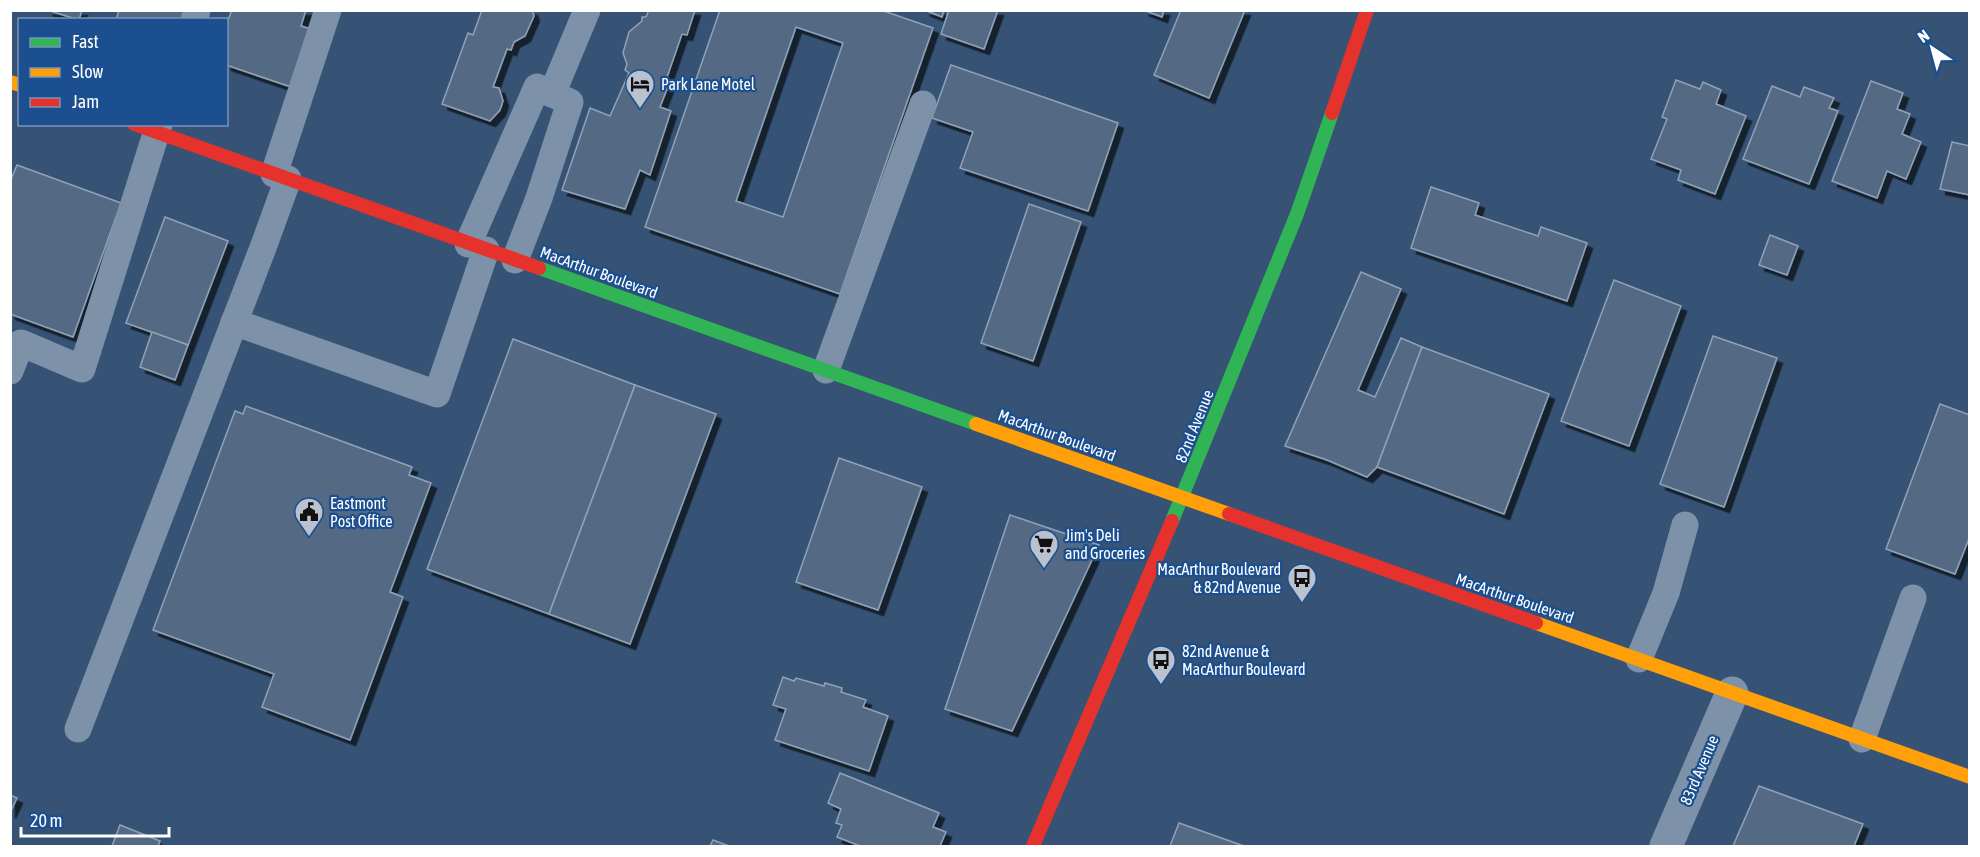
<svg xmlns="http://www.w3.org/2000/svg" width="1980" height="857" viewBox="0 0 1980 857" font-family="'Asap Condensed',sans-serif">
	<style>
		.building { fill: #526984; stroke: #92a2b6; stroke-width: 1.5; fill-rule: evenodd; filter: url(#shadow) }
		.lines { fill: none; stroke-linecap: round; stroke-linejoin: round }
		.lane { stroke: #7d92a8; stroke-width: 27 }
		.street { stroke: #7d92a8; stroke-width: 33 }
		.fast { stroke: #30b455; stroke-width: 14 }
		.slow { stroke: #ff9f0a; stroke-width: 14 }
		.jam { stroke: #e5322d; stroke-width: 14 }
		.labels { text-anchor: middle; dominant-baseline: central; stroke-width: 4.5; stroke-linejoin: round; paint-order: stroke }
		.poi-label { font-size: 16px; fill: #fff; stroke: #1b4f8f; text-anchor: start }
		.street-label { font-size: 16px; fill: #fff; stroke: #1b4f8f }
	</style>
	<defs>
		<filter id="shadow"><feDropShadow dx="5.5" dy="5.5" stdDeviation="0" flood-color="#0009"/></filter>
	</defs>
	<rect width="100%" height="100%" fill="#365274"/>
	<!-- building -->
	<g class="building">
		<path d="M 47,10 L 82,10 L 79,20 Z"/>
		<path d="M 119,10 L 189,10 L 186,20 L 116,20 Z"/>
		<path d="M 232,10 L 306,10 L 301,26 L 317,31 L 297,89 L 226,65 L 226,25 Z"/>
		<path d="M 482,10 L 532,10 L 534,16 L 525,36 L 514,42 L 511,50 L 507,49 L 493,87 L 499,88 L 503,101 L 500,110 L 490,121 L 442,104 L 468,33 L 473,35 Z"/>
		<path d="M 649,10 L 695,10 L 687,35 L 682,34 L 665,83 L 669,84 L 660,107 L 671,111 L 650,175 L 640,170 L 625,209 L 562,190 L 590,108 L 610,116 L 629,73 L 625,70 L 627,64 L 623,53 L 629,32 L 642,21 L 642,17 L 646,17 Z"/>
		<path d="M 720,10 L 881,10 L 933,28 L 840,294 L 645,227 ZM 796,27 L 843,43 L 783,217 L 736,201 Z"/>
		<path d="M 924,10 L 944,10 L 942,17 Z"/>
		<path d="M 949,10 L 998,10 L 984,49 L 941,34 Z"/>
		<path d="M 1143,10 L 1164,10 L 1162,17 Z"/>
		<path d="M 1181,10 L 1245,10 L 1209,98 L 1154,75 Z"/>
		<path d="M 951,65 L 1118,123 L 1088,211 L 960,168 L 973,132 L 932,118 Z"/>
		<path d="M 1676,80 L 1700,89 L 1703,82 L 1721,90 L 1716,104 L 1746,116 L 1715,194 L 1678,180 L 1681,170 L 1651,159 L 1667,119 L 1662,117 Z"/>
		<path d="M 1871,81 L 1903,93 L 1897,109 L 1910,114 L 1902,134 L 1921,142 L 1906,179 L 1887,171 L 1877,198 L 1832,181 Z"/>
		<path d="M 1772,86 L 1800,97 L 1804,87 L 1834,98 L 1829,108 L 1838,111 L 1809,184 L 1743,159 Z"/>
		<path d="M 1952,142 L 1970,146 L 1970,195 L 1940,189 Z"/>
		<path d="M 17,165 L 121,203 L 73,337 L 10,314 L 10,182 Z"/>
		<path d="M 1431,187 L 1479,203 L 1475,215 L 1538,236 L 1541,227 L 1587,243 L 1567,301 L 1411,248 Z"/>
		<path d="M 1029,204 L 1081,222 L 1033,361 L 981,343 Z"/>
		<path d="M 165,217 L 228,241 L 188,345 L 126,323 Z"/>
		<path d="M 1770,235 L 1798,246 L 1787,275 L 1759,265 Z"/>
		<path d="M 1361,272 L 1401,289 L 1358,390 L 1375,397 L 1401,338 L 1422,347 L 1377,467 L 1367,477 L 1327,460 L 1285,446 Z"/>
		<path d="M 1614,280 L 1681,306 L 1629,446 L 1561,421 Z"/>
		<path d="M 152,332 L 188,345 L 175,380 L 140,367 Z"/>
		<path d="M 1713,336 L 1777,358 L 1724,507 L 1660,484 Z"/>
		<path d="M 513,339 L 635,385 L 549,614 L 427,569 Z"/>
		<path d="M 1422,347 L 1549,394 L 1504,514 L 1377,467 Z"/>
		<path d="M 635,385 L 716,414 L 630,644 L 549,614 Z"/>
		<path d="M 1940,404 L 1970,415 L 1970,536 L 1955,574 L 1886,549 Z"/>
		<path d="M 246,406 L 412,467 L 409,475 L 431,483 L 390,592 L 403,597 L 350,740 L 262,707 L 274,674 L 153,630 L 235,411 L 243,414 Z"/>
		<path d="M 839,458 L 922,487 L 878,610 L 796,582 Z"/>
		<path d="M 1010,515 L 1099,545 L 1012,731 L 945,709 Z"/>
		<path d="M 783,677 L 794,681 L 796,678 L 824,686 L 825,683 L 842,688 L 841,692 L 866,700 L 863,707 L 888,716 L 869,771 L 775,740 L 786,709 L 773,705 Z"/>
		<path d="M 840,773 L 939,813 L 933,827 L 946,832 L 940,846 L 860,846 L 837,837 L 842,825 L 836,823 L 841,809 L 828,803 Z"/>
		<path d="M 1759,786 L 1863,824 L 1854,846 L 1733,846 Z"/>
		<path d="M 10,795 L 17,798 L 10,813 Z"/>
		<path d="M 1179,823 L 1244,846 L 1170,846 Z"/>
		<path d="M 120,825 L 160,841 L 158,846 L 112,846 Z"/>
		<path d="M 713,840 L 729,846 L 710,846 Z"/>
	</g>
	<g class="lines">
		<!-- lane -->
		<g class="lane">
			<path d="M 194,20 L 197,10"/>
			<path d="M 274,174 L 328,10"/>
			<path d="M 468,244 L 537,87 L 552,94"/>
			<path d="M 515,260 L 539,198 L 570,102 L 552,94 L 587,10"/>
			<path d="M 234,322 L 437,394 L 486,250"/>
			<path d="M 826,370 L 923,104"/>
			<path d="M 10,371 L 21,343 L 82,369 L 159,124"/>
			<path d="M 1639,659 L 1666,593 L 1685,525"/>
			<path d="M 78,729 L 264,245 L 288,179"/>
			<path d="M 1862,739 L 1913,598"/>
		</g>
		<!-- street -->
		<path class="street" d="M 1666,846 L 1732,693"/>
		<!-- fast -->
		<g class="fast">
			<path d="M 539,268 L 976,424"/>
			<path d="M 1172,521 L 1297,214 L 1332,113"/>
		</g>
		<!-- slow -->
		<g class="slow">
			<path d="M 10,82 L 20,85"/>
			<path d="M 976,424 L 1229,514"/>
			<path d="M 1536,623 L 1970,777"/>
		</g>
		<!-- jam -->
		<g class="jam">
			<path d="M 1332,113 L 1367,10"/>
			<path d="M 134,124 L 539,268"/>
			<path d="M 1229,514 L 1536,623"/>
			<path d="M 1033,846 L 1172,521"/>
		</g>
	</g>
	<!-- icons -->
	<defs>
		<g id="hotel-pin" transform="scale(1.5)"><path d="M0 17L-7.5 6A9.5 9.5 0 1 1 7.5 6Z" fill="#b9c2ce" stroke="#1b4f8f"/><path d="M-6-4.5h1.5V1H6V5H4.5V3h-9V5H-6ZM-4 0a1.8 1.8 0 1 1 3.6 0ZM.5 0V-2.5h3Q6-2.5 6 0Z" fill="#111"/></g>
		<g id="civic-pin" transform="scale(1.5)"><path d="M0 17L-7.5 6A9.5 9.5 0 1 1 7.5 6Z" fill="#b9c2ce" stroke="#1b4f8f"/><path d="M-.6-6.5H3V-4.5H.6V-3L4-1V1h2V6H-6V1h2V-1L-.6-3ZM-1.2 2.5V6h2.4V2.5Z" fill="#111"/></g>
		<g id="supermarket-pin" transform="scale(1.5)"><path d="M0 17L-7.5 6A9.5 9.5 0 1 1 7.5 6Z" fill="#b9c2ce" stroke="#1b4f8f"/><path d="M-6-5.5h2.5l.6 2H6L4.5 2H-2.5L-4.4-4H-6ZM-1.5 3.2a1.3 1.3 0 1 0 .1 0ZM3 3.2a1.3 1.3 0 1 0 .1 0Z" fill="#111"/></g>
		<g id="bus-pin" transform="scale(1.5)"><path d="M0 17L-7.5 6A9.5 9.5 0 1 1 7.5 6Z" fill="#b9c2ce" stroke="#1b4f8f"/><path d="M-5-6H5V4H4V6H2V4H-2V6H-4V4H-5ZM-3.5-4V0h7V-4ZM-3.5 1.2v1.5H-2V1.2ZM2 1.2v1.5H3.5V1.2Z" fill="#111"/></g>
	</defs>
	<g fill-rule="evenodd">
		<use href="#hotel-pin" x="640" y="84"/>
		<use href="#civic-pin" x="309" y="512"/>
		<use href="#supermarket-pin" x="1044" y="544"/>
		<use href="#bus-pin" x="1302" y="578"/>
		<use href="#bus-pin" x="1161" y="660"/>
	</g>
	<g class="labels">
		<!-- poi labels -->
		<g class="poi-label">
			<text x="661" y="84">Park Lane Motel</text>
			<text x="330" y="503">Eastmont<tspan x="330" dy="18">Post Office</tspan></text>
			<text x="1065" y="535">Jim's Deli<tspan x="1065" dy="18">and Groceries</tspan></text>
			<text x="1281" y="569" text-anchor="end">MacArthur Boulevard<tspan x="1281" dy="18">&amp; 82nd Avenue</tspan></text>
			<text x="1182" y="651">82nd Avenue &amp;<tspan x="1182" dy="18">MacArthur Boulevard</tspan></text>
		</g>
		<!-- street labels -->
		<g class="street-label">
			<text transform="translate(599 272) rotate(20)">MacArthur Boulevard</text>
			<text transform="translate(1194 426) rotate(-68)">82nd Avenue</text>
			<text transform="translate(1057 435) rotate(20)">MacArthur Boulevard</text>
			<text transform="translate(1515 598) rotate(19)">MacArthur Boulevard</text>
			<text transform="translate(1699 770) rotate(-67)">83rd Avenue</text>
		</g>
	</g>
	<!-- border -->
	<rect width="1980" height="857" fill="none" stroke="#ffffff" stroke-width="24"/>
	<!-- legend -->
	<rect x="18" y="18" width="210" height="108" fill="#1b4f8f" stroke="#7695bc" stroke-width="1.5"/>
	<rect x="30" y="38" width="30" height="9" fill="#30b455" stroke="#7695bc" stroke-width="1.5"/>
	<text x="72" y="48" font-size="18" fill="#ffffff">Fast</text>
	<rect x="30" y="68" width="30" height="9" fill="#ff9f0a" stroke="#7695bc" stroke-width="1.5"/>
	<text x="72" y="78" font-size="18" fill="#ffffff">Slow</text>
	<rect x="30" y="98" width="30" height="9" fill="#e5322d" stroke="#7695bc" stroke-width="1.5"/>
	<text x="72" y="108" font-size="18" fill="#ffffff">Jam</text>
	<!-- north arrow -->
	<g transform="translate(1932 48) rotate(324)" stroke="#1b4f8f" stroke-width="4.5" paint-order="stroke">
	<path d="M0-4.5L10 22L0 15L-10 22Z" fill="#ffffff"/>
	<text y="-9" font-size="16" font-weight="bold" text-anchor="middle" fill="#ffffff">N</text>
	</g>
	<!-- scale -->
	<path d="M21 827v9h148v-9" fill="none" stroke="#ffffff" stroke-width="3"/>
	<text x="30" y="827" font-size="18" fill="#ffffff" stroke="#1b4f8f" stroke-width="4.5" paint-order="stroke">20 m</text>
</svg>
